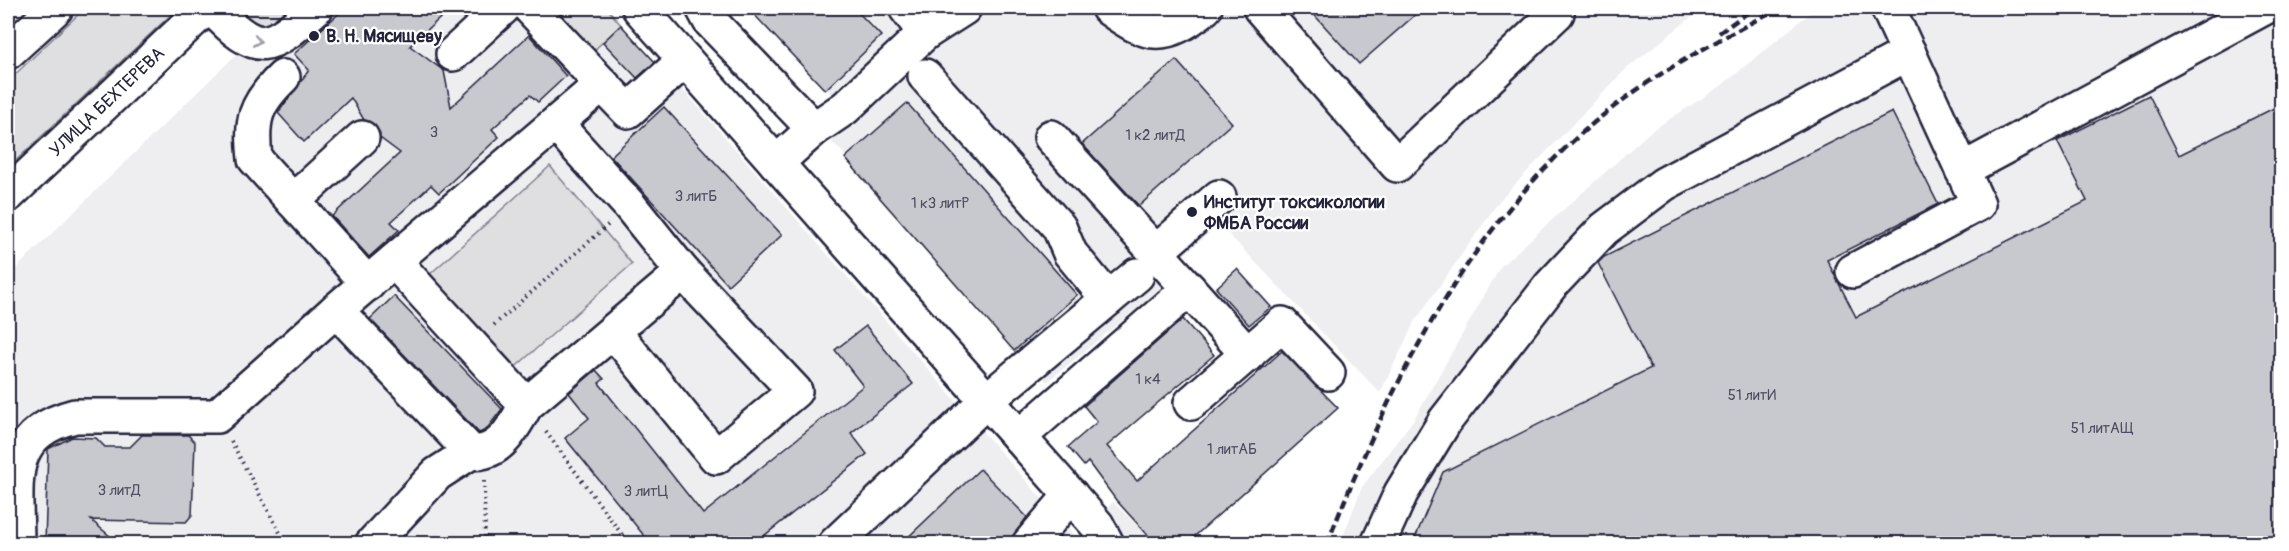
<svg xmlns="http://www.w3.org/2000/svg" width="2289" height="551" viewBox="0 0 2289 551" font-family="Pangolin,sans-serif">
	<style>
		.built { fill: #eeeef1 }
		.green { fill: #dfdfe2; stroke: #80808e; stroke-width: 1.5 }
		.building { fill: #c8c8cf; stroke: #22223b; stroke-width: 1.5 }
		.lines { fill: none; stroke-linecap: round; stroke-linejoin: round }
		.minor-casing { stroke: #22223b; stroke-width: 38 }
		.path { stroke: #22223b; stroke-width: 4; stroke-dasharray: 1.5 4.5; stroke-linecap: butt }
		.minor { stroke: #fff; stroke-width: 33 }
		.rail { stroke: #22223b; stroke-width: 4.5; stroke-dasharray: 9 4.5; stroke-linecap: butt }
		.oneway { stroke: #9c9ca7 }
		.poi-dot { fill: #22223b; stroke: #fff; stroke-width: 2 }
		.labels { text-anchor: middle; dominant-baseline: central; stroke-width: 4.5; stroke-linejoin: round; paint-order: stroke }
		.number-label { font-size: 15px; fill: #4c4c60 }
		.poi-label { font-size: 18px; font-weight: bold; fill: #22223b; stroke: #fff; text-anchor: start }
		.street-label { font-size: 18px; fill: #22223b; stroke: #fff }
	</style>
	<rect width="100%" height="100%" fill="#fff"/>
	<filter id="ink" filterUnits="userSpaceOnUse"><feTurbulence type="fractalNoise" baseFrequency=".0167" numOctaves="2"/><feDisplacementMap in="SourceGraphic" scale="12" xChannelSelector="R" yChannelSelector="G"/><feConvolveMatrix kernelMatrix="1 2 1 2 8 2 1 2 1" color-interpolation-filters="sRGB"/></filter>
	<g filter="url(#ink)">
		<!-- built -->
		<g class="built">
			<path d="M 284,8 L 607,8 L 667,76 L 687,94 L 1077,539 L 1113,502 L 1155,543 L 8,544 L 8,276 Z"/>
			<path d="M 748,8 L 1703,8 L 1625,70 L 1500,200 L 1415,321 L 1380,393 L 1219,224 L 1182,257 L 1176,275 L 1163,287 L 1047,382 L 1017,349 L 1014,350 L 845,158 L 846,156 L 831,141 L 855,119 Z"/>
			<path d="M 1816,8 L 2281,8 L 2281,543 L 1340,544 L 1362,487 L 1414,419 L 1501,266 L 1651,131 L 1721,86 Z"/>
		</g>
		<!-- green -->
		<g class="green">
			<path d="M 85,8 L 178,8 L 8,168 L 8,81 Z"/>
			<path d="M 251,8 L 290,8 L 266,30 L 238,20 Z"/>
			<path d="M 547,8 L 607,8 L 621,25 L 591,53 Z"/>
			<path d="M 550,166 L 632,264 L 511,371 L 429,275 Z"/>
		</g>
		<!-- building -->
		<g class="building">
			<path d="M 345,8 L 451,8 L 410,46 L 444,71 L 451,107 L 529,35 L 566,76 L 538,102 L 530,95 L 492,129 L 499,137 L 439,193 L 431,185 L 391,222 L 399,230 L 369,257 L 332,216 L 400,153 L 380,138 L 375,125 L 364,120 L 351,98 L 304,142 L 278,113 L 309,70 L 294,54 Z"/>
			<path d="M 748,8 L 854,8 L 881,36 L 825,90 Z"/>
			<path d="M 1308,8 L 1423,8 L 1359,64 Z"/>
			<path d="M 621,25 L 655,62 L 637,78 L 603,42 Z"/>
			<path d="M 1176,60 L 1232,123 L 1139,206 L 1082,144 Z"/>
			<path d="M 2149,95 L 2179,155 L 2282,104 L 2282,543 L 1413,543 L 1443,472 L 1651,368 L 1598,263 L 1604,257 L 1892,112 L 1938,204 L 1827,260 L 1856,317 L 2087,201 L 2057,141 Z"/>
			<path d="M 907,103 L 1077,295 L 1014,351 L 845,158 Z"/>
			<path d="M 664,107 L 782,235 L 728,285 L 611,156 Z"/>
			<path d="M 1237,269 L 1271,307 L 1249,325 L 1216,288 Z"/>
			<path d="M 394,296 L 502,409 L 486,430 L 479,433 L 370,319 Z"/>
			<path d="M 1183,319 L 1214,355 L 1107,446 L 1137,481 L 1282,351 L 1338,408 L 1187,543 L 1155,543 L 1116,500 L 1088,462 L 1084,466 L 1068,447 L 1097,422 L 1084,406 Z"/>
			<path d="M 866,326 L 913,384 L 851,433 L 867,454 L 755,543 L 650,543 L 565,438 L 589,418 L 569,393 L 596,370 L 604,379 L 599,383 L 703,514 L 863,386 L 835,350 Z"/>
			<path d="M 142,435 L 188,435 L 195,442 L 192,515 L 186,522 L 91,520 L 118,543 L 45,543 L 48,449 L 72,437 L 96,438 L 105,447 L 130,447 Z"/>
			<path d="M 980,469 L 1027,517 L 1011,539 L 1006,543 L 902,543 Z"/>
		</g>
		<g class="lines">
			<!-- minor casing -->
			<g class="minor-casing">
				<g id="minor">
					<path d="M 212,8 C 259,57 268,51 316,8"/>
					<path d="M 639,8 L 1097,525 L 1107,544"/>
					<path d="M 703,8 L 710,21 L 814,129"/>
					<path d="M 906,8 L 925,33"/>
					<path d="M 1108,8 C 1150,38 1164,40 1205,8"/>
					<path d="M 1260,8 L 1397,165 L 1557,13 L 1553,8"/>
					<path d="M 8,52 L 56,8"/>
					<path d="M 453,54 L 503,8"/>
					<path d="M 925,76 L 1059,227 L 1070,253 L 1108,299"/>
					<path d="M 283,77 C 254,105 251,120 255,159 L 368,284"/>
					<path d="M 602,84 L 628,111 L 685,60"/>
					<path d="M 776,163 L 814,129 L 845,108 L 925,33 L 964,8"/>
					<path d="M 1962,170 L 2264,8"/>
					<path id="s1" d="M 8,195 L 206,8"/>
					<path d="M 293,201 L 362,138"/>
					<path d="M 1156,252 L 1219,197"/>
					<path d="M 1853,271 L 1978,204 L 1888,8"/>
					<path d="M 1189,289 L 1248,355"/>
					<path d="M 336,310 L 471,452 C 499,456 514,427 526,405 L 394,261"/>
					<path d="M 614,332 L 716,457 L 795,391 L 683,272"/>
					<path d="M 1191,403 L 1282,324 L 1328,373"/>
					<path d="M 526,405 L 683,272 L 630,206 L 556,124"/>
					<path d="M 1019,437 L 1189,289 L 1051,137"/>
					<path d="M 17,544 C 17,483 3,434 75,416 L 217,416 L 336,310 L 602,84 L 530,8"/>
					<path d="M 372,544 L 437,474 L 471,452"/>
					<path d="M 835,544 L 987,400 L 1137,275"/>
					<path d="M 1029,544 L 1071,495"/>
					<path d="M 1378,544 L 1401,493 L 1445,421 L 1551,285 L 1604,229 L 1664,184 L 1909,53"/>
				</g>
			</g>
			<!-- path -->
			<g class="path">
				<path d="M 494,325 L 608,225"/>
				<path d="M 546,432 L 629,544"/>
				<path d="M 231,441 L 286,544"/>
				<path d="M 484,481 L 485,544"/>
			</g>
			<!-- minor -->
			<use href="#minor" class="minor"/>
			<!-- rail -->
			<g class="rail">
				<path d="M 1719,33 L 1754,8"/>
				<path d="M 1327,544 C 1393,378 1475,208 1623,100 C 1671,64 1726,37 1778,8"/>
			</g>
		</g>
		<!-- one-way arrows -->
		<defs><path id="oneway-chevron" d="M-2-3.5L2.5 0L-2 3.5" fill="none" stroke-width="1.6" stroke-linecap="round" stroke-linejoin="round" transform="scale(1.5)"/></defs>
		<use class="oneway" href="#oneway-chevron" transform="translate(257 41) rotate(10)"/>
	</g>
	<!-- markers -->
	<g class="poi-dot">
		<circle cx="314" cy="36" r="6"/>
		<circle cx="1192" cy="212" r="6"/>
	</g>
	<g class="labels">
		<!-- number labels -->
		<g class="number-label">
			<text x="434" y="132">3</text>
			<text x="1155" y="135">1 к2 литД</text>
			<text x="696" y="196">3 литБ</text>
			<text x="940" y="203">1 к3 литР</text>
			<text x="1148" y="379">1 к4</text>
			<text x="1752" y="395">51 литИ</text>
			<text x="2102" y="428">51 литАЩ</text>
			<text x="1232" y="449">1 литАБ</text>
			<text x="119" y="490">3 литД</text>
			<text x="646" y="491">3 литЦ</text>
		</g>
		<!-- poi labels -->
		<g class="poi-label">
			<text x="326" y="36">В. Н. Мясищеву</text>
			<text x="1204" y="202">Институт токсикологии<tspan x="1204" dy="21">ФМБА России</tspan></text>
		</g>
		<!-- street labels -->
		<g class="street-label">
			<text stroke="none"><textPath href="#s1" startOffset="136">УЛИЦА БЕХТЕРЕВА</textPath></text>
		</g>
	</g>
	<!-- margin -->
	<rect width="2289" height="551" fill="none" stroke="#fff" stroke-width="30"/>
	<rect x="15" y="15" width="2259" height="521" fill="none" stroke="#22223b" stroke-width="2" filter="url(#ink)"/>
</svg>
